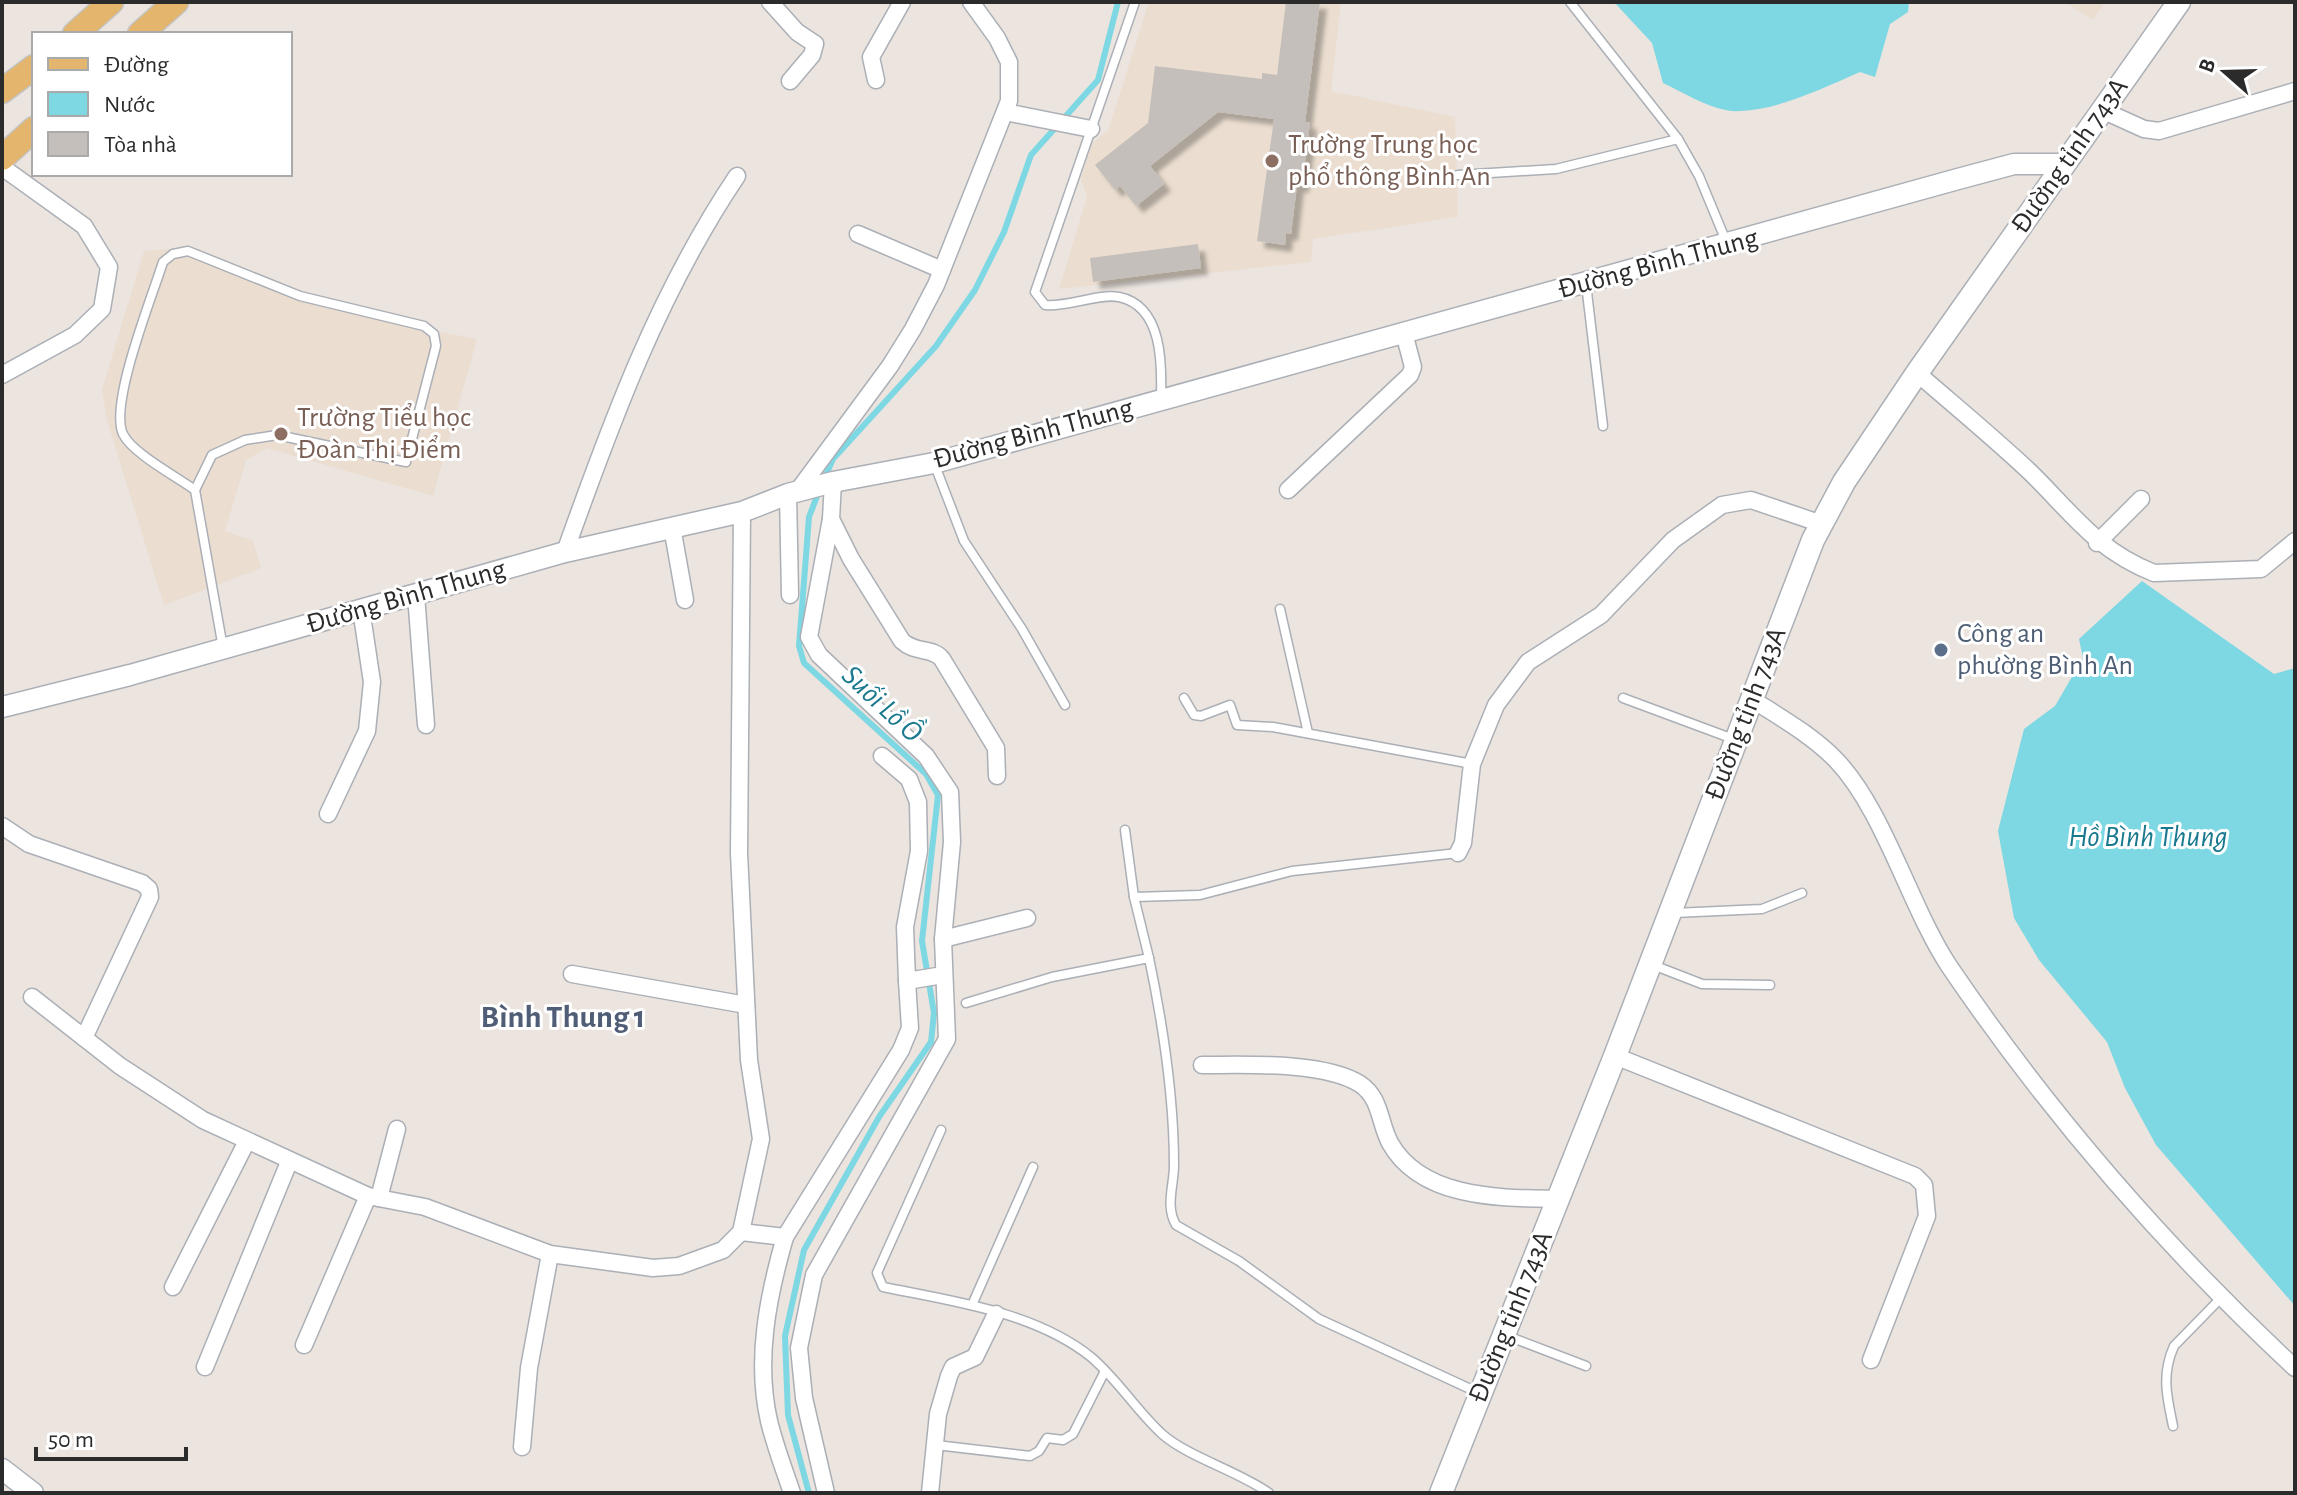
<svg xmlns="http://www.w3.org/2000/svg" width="2297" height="1495" viewBox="0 0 2297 1495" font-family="'Alegreya Sans',sans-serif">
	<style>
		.education { fill: #ebded0 }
		.water { fill: #7dd8e3 }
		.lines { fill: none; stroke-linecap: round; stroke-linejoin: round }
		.stream { stroke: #7dd8e3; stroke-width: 6 }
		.building { fill: #c4bfba; filter: url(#shadow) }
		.service-casing { stroke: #abafb6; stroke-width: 11 }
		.minor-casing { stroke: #abafb6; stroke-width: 19 }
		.tertiary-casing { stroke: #abafb6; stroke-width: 23 }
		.secondary-casing { stroke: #abafb6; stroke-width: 25 }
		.primary-casing { stroke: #c4c4c4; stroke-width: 27 }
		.service { stroke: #fff; stroke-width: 8 }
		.minor { stroke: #fff; stroke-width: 16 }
		.tertiary { stroke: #fff; stroke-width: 20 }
		.secondary { stroke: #fff; stroke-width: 22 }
		.primary { stroke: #e3b56d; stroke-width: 24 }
		.education-dot { fill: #8d6e63; stroke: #fff; stroke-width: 3 }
		.service-dot { fill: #5c6f8a; stroke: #fff; stroke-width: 3 }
		.labels { text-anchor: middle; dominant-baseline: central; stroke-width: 6; stroke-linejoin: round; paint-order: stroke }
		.education-label { font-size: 28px; fill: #785e54; stroke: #fff; text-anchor: start }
		.street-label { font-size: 28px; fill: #2b2b2b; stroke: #fff }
		.service-label { font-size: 28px; fill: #4e5e75; stroke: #fff; text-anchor: start }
		.water-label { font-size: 30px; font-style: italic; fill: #1b798f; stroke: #fff }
		.quarter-label { font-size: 32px; font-weight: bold; fill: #505d77; stroke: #fff }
	</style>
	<defs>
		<filter id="shadow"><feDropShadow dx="7" dy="7" stdDeviation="2" flood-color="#0004"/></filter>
	</defs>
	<rect width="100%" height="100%" fill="#ebe4df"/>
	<!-- education -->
	<g class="education">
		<path d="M 1149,2 L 1341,2 L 1331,91 L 1455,117 L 1458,217 L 1313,239 L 1311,262 L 1059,289 L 1087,197 L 1081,179 L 1092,143 L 1108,131 Z"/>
		<path d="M 2065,2 L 2105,2 L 2093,20 Z"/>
		<path d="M 169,249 L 299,298 L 388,322 L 477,339 L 433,496 L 267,448 L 246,460 L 225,531 L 253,541 L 261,568 L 164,605 L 107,420 L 102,390 L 144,251 Z"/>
	</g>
	<!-- water -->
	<g class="water">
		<path d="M 1614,2 L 1909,2 L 1908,12 L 1890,24 L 1875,77 L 1860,72 C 1823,88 1781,109 1740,111 C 1715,113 1685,93 1663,83 L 1652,43 Z"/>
		<path d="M 2142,581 L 2274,674 L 2295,668 L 2295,1306 L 2156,1145 L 2125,1088 L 2107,1042 L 2039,960 L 2014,918 L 1998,831 L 2024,729 L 2055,706 L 2083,658 L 2079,639 Z"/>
	</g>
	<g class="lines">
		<!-- stream -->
		<g class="stream">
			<path d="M 825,477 L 833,459 L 936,346 L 975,290 L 1004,232 L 1031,155 L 1098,80 L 1118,2"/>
			<path d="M 809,1493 L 788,1415 L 785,1336 L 804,1250 L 879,1117 L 931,1042 L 934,1013 L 922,941 L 938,795 L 926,774 L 804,663 L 799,646 L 809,517 L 819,491"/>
		</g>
	</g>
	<!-- building -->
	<g class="building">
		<path d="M 1286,2 L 1320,2 L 1305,122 L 1310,122 L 1302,186 L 1297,185 L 1291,234 L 1286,233 L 1285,245 L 1257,241 L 1274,119 L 1218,112 L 1150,166 L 1164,184 L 1136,206 L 1120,186 L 1115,190 L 1095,165 L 1148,123 L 1155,66 L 1262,79 L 1262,73 L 1277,75 Z"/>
		<path d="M 1198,244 L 1201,268 L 1093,282 L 1090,258 Z"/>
	</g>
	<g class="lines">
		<!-- service casing -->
		<g class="service-casing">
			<g id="service">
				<path d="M 1135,2 L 1035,292 L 1045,305 C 1069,307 1099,293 1119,297 C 1163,306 1162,365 1161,398"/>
				<path d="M 1570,2 L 1678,139 L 1699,176 L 1726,241"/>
				<path d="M 1458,175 L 1556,169 L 1678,139"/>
				<path d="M 188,251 L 300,296 L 424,326 L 434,334 L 436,346 L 406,462 L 277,435 L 245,440 L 212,455 L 195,490 C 177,477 132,453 123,434 C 109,404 152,297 163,262 L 173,254 Z"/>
				<path d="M 1586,284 L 1603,426"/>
				<path d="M 934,463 L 964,541 L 1022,629 L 1065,705"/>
				<path d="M 195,490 L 223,648"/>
				<path d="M 1280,609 L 1308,733"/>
				<path d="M 1184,698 L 1194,715 L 1201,716 L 1230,705 L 1237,725 L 1273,727 L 1472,764"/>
				<path d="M 1623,698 L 1736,740"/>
				<path d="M 1125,830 L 1134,897 L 1149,958"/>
				<path d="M 1134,897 L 1200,895 L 1292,871 L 1458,853"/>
				<path d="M 1674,913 L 1762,909 L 1802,893"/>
				<path d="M 1653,965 L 1702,984 L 1770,985"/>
				<path d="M 966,1003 L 1052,977 L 1149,958 C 1163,1025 1174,1096 1174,1165 C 1174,1186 1165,1206 1176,1225 L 1239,1261 L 1319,1319 L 1479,1393"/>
				<path d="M 941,1130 L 877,1273 L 883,1287 C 952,1301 1035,1312 1091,1357 C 1118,1380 1136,1410 1162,1434 C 1188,1457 1238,1471 1269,1493"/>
				<path d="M 972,1305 L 1033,1167"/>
				<path d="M 1505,1335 L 1586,1366"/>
				<path d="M 2173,1426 C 2167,1397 2161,1375 2174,1346 L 2222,1297"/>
				<path d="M 936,1445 L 1030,1456 L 1039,1451 L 1047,1438 L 1063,1440 L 1073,1434 L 1105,1371"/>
			</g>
		</g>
		<!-- minor casing -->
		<g class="minor-casing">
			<g id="minor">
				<path d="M 770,2 L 797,32 L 815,44 L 812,55 L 790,81"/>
				<path d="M 876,80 L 871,57 L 902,2"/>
				<path d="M 2102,110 L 2144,129 L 2159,131 L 2295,91"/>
				<path d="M 1005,112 L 1091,129"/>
				<path d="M 2,167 L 84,226 L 109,267 L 102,309 L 75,335 L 2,375"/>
				<path d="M 858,234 L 942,270"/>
				<path d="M 1917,373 C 1955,406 1994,438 2030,472 C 2072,513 2096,550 2154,573 L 2261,569 L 2295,541"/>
				<path d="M 833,482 L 831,519 L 851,559 L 902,641 C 916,654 933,647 942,659 L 996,748 L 997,776"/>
				<path d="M 1288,490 L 1410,375 L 1413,367 L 1404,333"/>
				<path d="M 797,492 L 890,366 L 913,329 L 936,285 L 1009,101 L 1009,62 L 997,38 L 971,2"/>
				<path d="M 788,494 L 790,595"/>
				<path d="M 672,527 L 685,600"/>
				<path d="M 2097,543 L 2141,499"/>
				<path d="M 565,552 C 612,420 659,292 737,176"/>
				<path d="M 416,595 L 426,725"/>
				<path d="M 1753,700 C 1780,717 1813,736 1836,760 C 1884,810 1910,907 1949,966 C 2048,1112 2166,1248 2295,1368"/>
				<path d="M 882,756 L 909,779 L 918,802 L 919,851 L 905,927 L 907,981 L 943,975"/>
				<path d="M 328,814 L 367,731 L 372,682 L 361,609"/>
				<path d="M 2,826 L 29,844 L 142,883 L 149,889 L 150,897 L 84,1038"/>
				<path d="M 1458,853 L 1463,843 L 1472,764 L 1496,705 L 1528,662 L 1601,615 L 1673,540 L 1722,505 L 1751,500 L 1822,524"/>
				<path d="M 943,939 L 1027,918"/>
				<path d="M 572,974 L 746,1005"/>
				<path d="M 32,997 L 120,1066 L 203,1120 L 368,1196 L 425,1207 L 550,1254 L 653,1268 L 679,1266 L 723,1250 L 741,1232 L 761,1139 L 749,1060 L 739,853 L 742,512"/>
				<path d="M 1615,1056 L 1915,1176 L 1924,1185 L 1927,1216 L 1871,1360"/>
				<path d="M 1202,1065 C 1244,1065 1324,1061 1360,1084 C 1381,1098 1379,1122 1390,1143 C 1422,1200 1503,1198 1558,1199"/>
				<path d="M 379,1198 L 397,1129"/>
				<path d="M 741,1232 L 785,1237 L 901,1050 L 910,1028 L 907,981"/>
				<path d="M 785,1237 C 768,1296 755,1360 769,1421 C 775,1446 784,1469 792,1493"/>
				<path d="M 173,1287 L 247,1141"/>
				<path d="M 304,1345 L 368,1196"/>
				<path d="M 205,1367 L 289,1162"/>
				<path d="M 522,1447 L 529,1368 L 550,1254"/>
				<path d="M 826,1493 L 804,1398 L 799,1348 L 814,1275 L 947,1039 L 943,939 L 952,842 L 950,792 L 926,756 L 819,655 L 809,637 L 831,519"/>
				<path d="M 930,1493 L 938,1414 L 949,1376 L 953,1367 L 975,1357 L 996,1314"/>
			</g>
		</g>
		<!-- tertiary casing -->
		<g class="tertiary-casing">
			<g id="tertiary">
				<path d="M 2,707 L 130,675 L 565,552 L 742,512 L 788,494 L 833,482 L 934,463 L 1958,179 L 2014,164 L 2063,164"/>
				<path d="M 2,1469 L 33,1493"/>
			</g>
		</g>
		<!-- secondary casing -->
		<g class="secondary-casing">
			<path id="secondary" d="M 1441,1493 L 1615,1056 L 1813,540 L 1844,482 L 1917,373 L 2179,2"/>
		</g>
		<!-- primary casing -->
		<g class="primary-casing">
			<g id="primary">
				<path d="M 75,34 L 111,2"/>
				<path d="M 140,34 L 176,2"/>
				<path d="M 2,91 L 34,67"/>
				<path d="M 2,158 L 34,129"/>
			</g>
		</g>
		<!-- service -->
		<use href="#service" class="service"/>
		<!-- minor -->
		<use href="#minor" class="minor"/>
		<!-- tertiary -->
		<use href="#tertiary" class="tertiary"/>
		<!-- secondary -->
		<use href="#secondary" class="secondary"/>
		<!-- primary -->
		<use href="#primary" class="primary"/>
	</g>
	<!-- markers -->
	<g class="education-dot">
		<circle cx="1272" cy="161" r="8"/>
		<circle cx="281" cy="434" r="8"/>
	</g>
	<circle class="service-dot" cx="1941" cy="650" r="8"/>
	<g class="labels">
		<!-- education labels -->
		<g class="education-label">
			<text x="1288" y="145">Trường Trung học<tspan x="1288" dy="32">phổ thông Bình An</tspan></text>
			<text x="297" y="418">Trường Tiểu học<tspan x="297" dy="32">Đoàn Thị Điểm</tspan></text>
		</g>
		<!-- street labels -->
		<g class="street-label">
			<text transform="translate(2070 156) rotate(-55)">Đường tỉnh 743A</text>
			<text transform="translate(1658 264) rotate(-15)">Đường Bình Thung</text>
			<text transform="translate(1033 434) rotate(-15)">Đường Bình Thung</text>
			<text transform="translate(406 597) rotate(-16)">Đường Bình Thung</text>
			<text transform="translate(1746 714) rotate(-69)">Đường tỉnh 743A</text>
			<text transform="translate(1511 1317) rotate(-68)">Đường tỉnh 743A</text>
		</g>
		<!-- service labels -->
		<g class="service-label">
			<text x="1957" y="634">Công an<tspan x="1957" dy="32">phường Bình An</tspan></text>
		</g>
		<!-- water labels -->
		<g class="water-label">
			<text transform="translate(882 704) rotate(43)">Suối Lồ Ồ</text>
			<text x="2148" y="837">Hồ Bình Thung</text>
		</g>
		<!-- quarter labels -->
		<g class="quarter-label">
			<text x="563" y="1017">Bình Thung 1</text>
		</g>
	</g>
	<!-- border -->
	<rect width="2297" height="1495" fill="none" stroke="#2b2b2b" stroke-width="8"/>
	<!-- legend -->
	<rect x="32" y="32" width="260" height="144" fill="#ffffff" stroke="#aaaaaa" stroke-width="2"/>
	<rect x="48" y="58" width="40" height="12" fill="#e3b56d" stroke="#aaaaaa" stroke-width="2"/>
	<text x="104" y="72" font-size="24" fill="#2b2b2b">Đường</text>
	<rect x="48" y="92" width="40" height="24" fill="#7dd8e3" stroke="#aaaaaa" stroke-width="2"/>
	<text x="104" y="112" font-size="24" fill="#2b2b2b">Nước</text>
	<rect x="48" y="132" width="40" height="24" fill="#c4bfba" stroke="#aaaaaa" stroke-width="2"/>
	<text x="104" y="152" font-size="24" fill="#2b2b2b">Tòa nhà</text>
	<!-- north arrow -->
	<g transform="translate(2225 72) rotate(290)" stroke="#ffffff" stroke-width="6" paint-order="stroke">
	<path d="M0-6L14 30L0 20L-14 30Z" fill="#2b2b2b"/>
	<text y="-12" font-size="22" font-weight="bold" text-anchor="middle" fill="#2b2b2b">B</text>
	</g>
	<!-- scale -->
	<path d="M36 1447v12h150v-12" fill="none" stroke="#2b2b2b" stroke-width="4"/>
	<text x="48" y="1447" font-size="24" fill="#2b2b2b" stroke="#ffffff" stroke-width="6" paint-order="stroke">50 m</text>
</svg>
